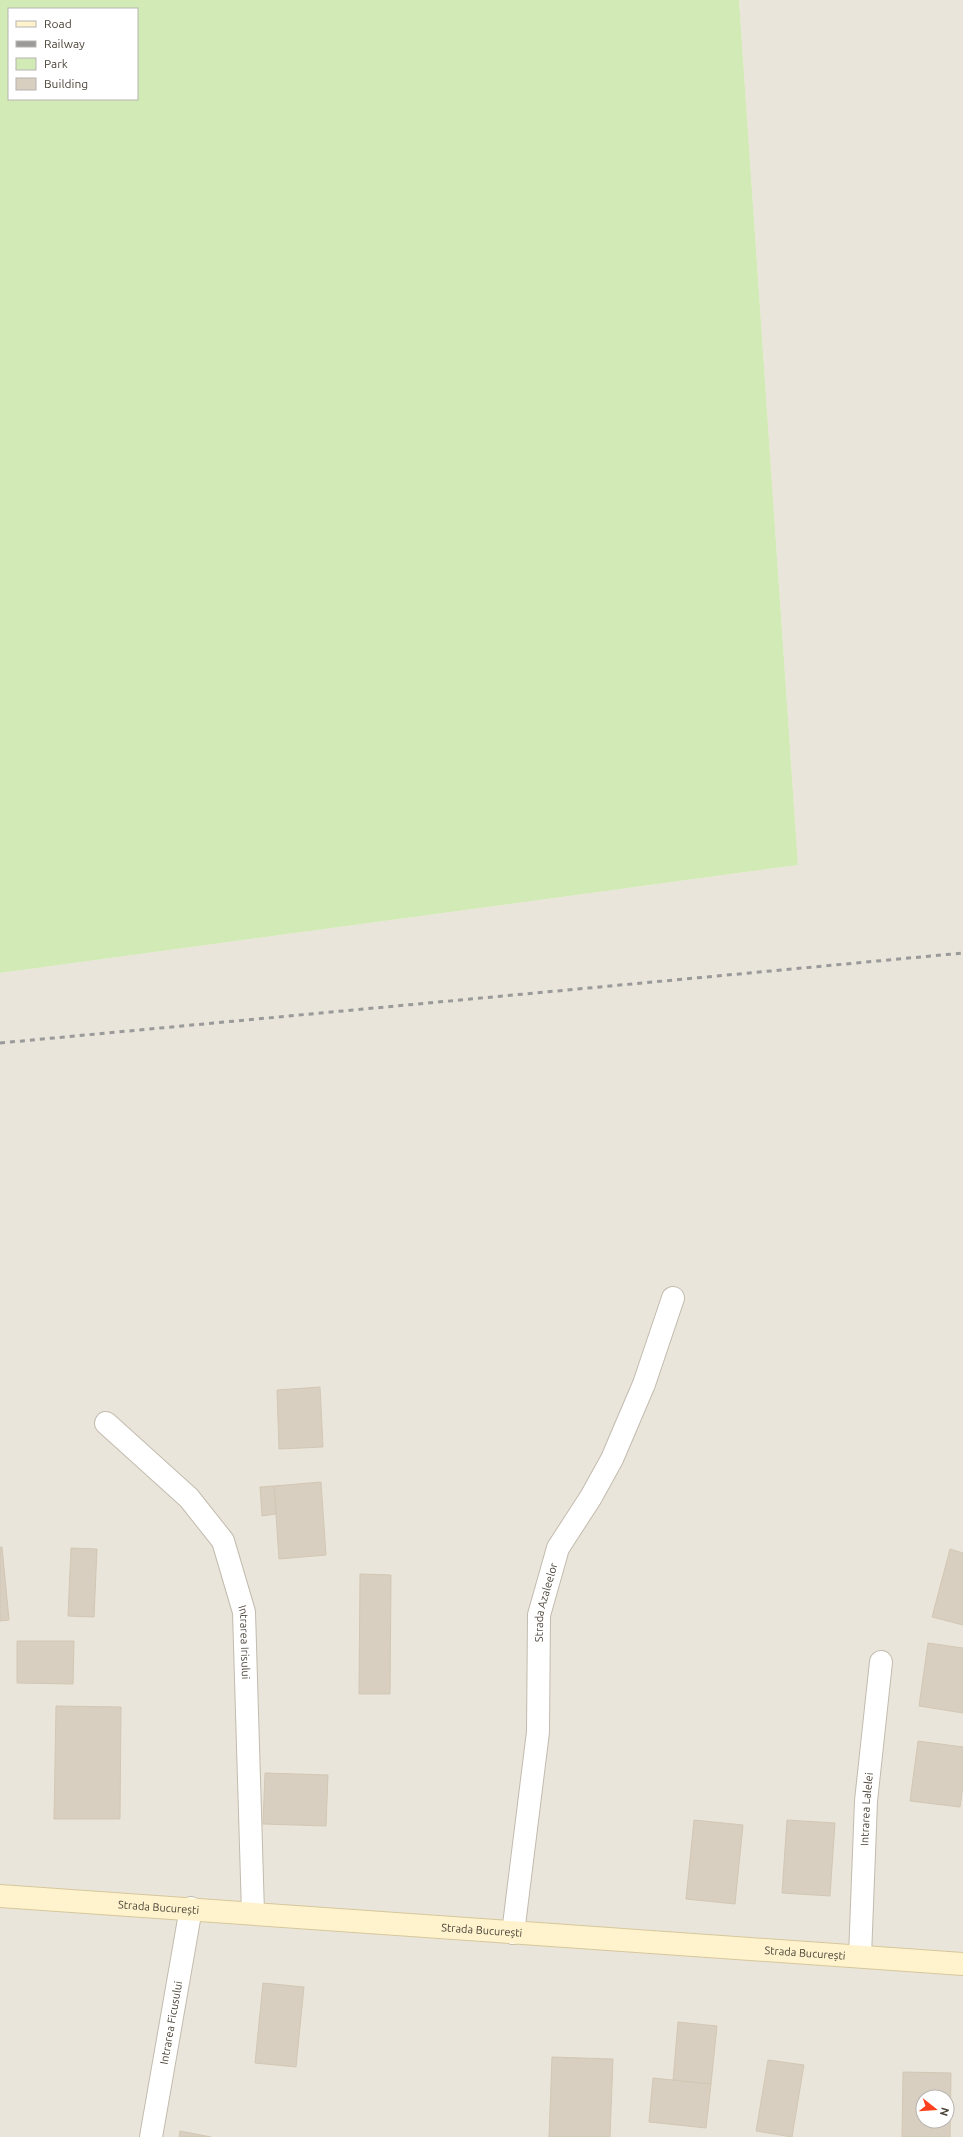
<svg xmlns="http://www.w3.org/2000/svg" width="963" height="2137" viewBox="0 0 963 2137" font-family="Ubuntu,sans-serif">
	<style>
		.residential { fill: #eae5da; fill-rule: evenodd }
		.green { fill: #d2eab5; fill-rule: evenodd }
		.building { fill: #d8cfc1; stroke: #d3c7b4; fill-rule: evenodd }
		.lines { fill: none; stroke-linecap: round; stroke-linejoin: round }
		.street-casing { stroke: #c2bbae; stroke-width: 24 }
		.secondary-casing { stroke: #d6c79b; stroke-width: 24 }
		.street { stroke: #fff; stroke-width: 22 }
		.secondary { stroke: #fff3cd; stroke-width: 22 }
		.rail { stroke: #9a9a9a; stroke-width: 3; stroke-dasharray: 5 5; stroke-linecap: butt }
		.labels { text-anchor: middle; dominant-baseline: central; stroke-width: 3.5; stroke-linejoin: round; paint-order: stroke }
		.street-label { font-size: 11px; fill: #4b4439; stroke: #fff }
	</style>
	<rect width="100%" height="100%" fill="#f6f3ec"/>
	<!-- residential -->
	<path class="residential" d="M 739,0 L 963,0 L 963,2137 L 0,2137 L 0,973 L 798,865 ZM 923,2097 L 947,2097 L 947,2121 L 923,2121 Z"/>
	<!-- green -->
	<path class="green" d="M 0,0 L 739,0 L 798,865 L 0,973 ZM 9,9 L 137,9 L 137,99 L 9,99 Z"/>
	<!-- building -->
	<g class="building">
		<path d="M 320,1387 L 323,1447 L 279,1449 L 277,1390 Z"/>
		<path d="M 321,1482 L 326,1555 L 279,1559 L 274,1486 Z"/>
		<path d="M 274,1486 L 276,1514 L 262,1516 L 260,1487 Z"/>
		<path d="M 0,1547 L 2,1547 L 9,1620 L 0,1621 Z"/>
		<path d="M 71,1548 L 97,1549 L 94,1617 L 68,1616 Z"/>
		<path d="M 950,1549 L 963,1553 L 963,1625 L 932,1617 Z"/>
		<path d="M 360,1574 L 391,1575 L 390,1694 L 359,1694 Z"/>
		<path d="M 17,1641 L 74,1641 L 73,1684 L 17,1683 Z"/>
		<path d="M 928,1643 L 963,1648 L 963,1713 L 919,1706 Z"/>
		<path d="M 56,1706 L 121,1707 L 120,1819 L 54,1819 Z"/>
		<path d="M 918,1741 L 963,1747 L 963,1785 L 960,1807 L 910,1801 Z"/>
		<path d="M 265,1773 L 328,1775 L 326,1826 L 263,1824 Z"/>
		<path d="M 694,1820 L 743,1825 L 735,1904 L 686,1899 Z"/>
		<path d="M 787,1820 L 835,1823 L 830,1896 L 782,1893 Z"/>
		<path d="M 263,1983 L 304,1987 L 296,2067 L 255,2063 Z"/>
		<path d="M 678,2022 L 717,2026 L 711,2084 L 673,2081 Z"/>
		<path d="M 552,2057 L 613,2059 L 610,2137 L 549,2137 Z"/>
		<path d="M 768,2060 L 804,2065 L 792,2137 L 756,2131 Z"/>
		<path d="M 903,2072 L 951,2073 L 950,2137 L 902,2137 ZM 923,2097 L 947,2097 L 947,2121 L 923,2121 Z"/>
		<path d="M 653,2078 L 711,2084 L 706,2128 L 649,2122 Z"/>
		<path d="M 180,2131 L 211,2137 L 179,2137 Z"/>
	</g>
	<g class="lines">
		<!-- street casing -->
		<g class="street-casing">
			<g id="street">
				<path id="s1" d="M 106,1423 L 189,1498 L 223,1541 L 244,1612 L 253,1913"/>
				<path id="s2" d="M 513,1933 L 538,1732 L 539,1615 L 558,1548 L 591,1497 L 612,1459 L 644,1384 L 673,1298"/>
				<path id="s3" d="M 860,1956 L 866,1801 L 881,1662"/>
				<path id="s4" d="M 151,2137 L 191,1908"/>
			</g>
		</g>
		<!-- secondary casing -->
		<g class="secondary-casing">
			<g id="secondary">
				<path id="s5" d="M 0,1896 L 963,1964"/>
			</g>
		</g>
		<!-- street -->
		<use href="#street" class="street"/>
		<!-- secondary -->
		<use href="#secondary" class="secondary"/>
		<!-- rail -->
		<path class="rail" d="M 0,1043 L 963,953"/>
	</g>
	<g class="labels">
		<!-- street labels -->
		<g class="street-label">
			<text stroke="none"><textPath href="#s2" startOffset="333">Strada Azaleelor</textPath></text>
			<text stroke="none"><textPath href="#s1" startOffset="271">Intrarea Irisului</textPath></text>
			<text stroke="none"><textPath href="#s3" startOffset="147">Intrarea Lalelei</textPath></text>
			<text stroke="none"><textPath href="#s5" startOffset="159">Strada București</textPath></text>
			<text stroke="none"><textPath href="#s5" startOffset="483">Strada București</textPath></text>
			<text stroke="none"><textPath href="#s5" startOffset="807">Strada București</textPath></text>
			<text stroke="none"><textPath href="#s4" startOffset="116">Intrarea Ficusului</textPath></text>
		</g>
	</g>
	<!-- legend -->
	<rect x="8" y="8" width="130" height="92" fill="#ffffff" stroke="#b7b4b0"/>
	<rect x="16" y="21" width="20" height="6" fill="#fff3cd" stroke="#b7b4b0"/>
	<text x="44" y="28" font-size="12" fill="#4b4439">Road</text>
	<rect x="16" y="41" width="20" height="6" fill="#9a9a9a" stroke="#b7b4b0"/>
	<text x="44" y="48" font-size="12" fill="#4b4439">Railway</text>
	<rect x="16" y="58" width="20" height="12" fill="#d2eab5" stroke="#b7b4b0"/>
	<text x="44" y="68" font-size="12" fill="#4b4439">Park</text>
	<rect x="16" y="78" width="20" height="12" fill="#d8cfc1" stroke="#b7b4b0"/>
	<text x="44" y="88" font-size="12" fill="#4b4439">Building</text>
	<!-- north arrow -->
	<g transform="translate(935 2109) rotate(107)"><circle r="19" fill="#ffffff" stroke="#b7b4b0"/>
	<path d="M0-3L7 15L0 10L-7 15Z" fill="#fc3f1d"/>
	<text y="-6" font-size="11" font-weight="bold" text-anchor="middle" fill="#4b4439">N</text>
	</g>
</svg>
